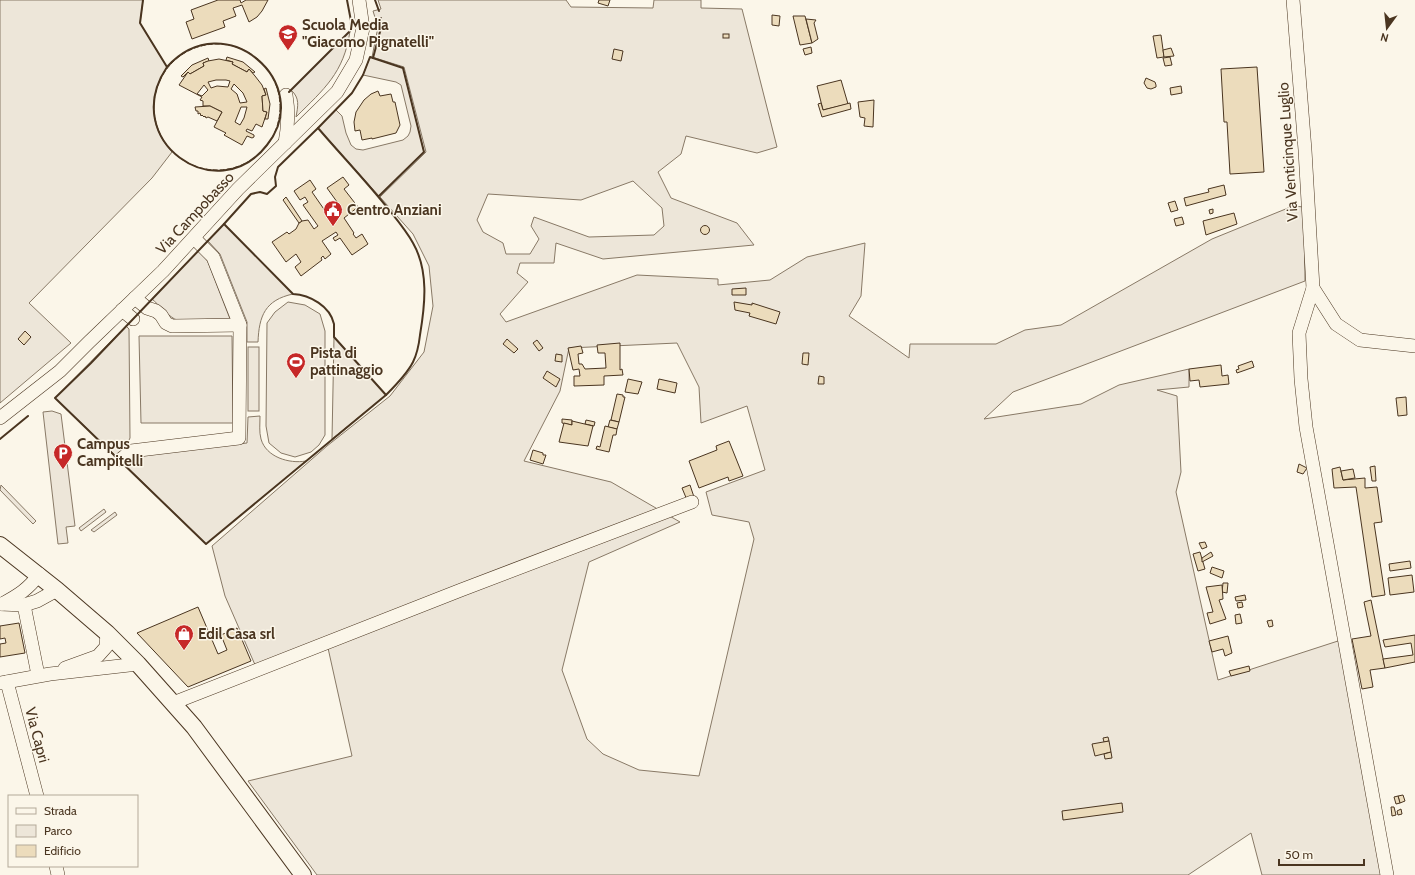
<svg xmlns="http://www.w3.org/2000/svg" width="1415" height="875" viewBox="0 0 1415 875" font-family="Cabin,sans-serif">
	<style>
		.green { fill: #ede6d9; stroke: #887966; fill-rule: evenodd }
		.building { fill: #ecdcbc; stroke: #4a3520; fill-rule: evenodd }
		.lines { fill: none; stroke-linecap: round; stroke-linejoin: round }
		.minor-casing { stroke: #4a3520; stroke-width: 14 }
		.major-casing { stroke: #4a3520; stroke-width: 18 }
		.minor { stroke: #fbf6e9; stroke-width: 13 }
		.major { stroke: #fbf6e9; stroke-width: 16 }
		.fence { stroke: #4a3520; stroke-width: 1; stroke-dasharray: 5 2; stroke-linecap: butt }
		.wall { stroke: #4a3520; stroke-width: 2 }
		.labels { text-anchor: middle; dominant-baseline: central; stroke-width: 3; stroke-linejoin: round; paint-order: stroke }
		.poi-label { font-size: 15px; font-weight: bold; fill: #4a3520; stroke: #fbf6e9; text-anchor: start }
		.street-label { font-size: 15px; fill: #4a3520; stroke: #fbf6e9 }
	</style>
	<rect width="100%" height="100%" fill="#fbf6e9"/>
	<!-- green -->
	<g class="green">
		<path d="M 0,0 L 143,0 L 140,23 L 167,67 C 148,96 149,127 172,152 L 152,178 L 29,303 L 71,343 L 0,403 Z"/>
		<path d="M 378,0 L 566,0 L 571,7 L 653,8 L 654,0 L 701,0 L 701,8 L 742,9 L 777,147 L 757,153 L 686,136 L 681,154 L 658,172 L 671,198 L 737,223 L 754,245 L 603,259 L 556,243 L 554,263 L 520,263 L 517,273 L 528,282 L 500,314 L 506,322 L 637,275 L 718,279 L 718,285 L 770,280 L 807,257 L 865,243 L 861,296 L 849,316 L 909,358 L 910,344 L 996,344 L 1025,330 L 1061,325 L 1212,239 L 1293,206 L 1304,207 L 1305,281 L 1013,392 L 984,419 L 1081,404 L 1119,385 L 1189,369 L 1189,387 L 1157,390 L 1177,396 L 1181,472 L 1176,492 L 1218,680 L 1341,640 L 1384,875 L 1262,875 L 1251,833 L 1188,875 L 317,875 L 248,781 L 352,756 L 328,648 L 259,674 L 225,596 L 212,546 L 327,446 L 390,396 L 424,352 L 433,306 L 429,266 L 413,234 L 380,197 L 426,152 L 404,67 L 372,57 L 378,27 L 373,11 L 381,9 ZM 633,181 L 662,208 L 664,226 L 654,235 L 589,237 L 534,217 L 531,226 L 539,239 L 530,254 L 506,254 L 503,243 L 483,232 L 477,220 L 488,194 L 581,200 ZM 677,343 L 699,387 L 701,423 L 747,406 L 765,470 L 706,492 L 712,515 L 749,522 L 754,539 L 699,776 L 639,770 L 603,754 L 587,739 L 562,670 L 589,562 L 680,522 L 611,482 L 524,461 L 560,391 L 569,348 Z"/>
		<path d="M 350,31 C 344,73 324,89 296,117 C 298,106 300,98 291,90 Z"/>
		<path d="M 370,57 L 403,68 L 424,152 L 379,196 L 318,128 L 336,110 L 342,116 L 346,133 L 351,145 L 356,149 L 363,150 L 403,140 L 408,136 L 410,132 L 411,126 L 401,85 L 396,82 L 363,75 Z"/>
		<path d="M 224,224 L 293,294 C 265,300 259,316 258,342 L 247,342 L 247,322 L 220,254 L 208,241 Z"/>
		<path d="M 198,251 L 207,260 L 230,319 L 177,320 C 170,318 159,305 152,299 Z"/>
		<path d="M 288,302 L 305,305 L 320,314 L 325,331 L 325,435 L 319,445 L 311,452 L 295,457 L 281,453 L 269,443 L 266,426 L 267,323 L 275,312 Z"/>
		<path d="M 126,326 L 129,329 L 130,438 L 124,450 L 117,457 L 55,398 Z"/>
		<path d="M 139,336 L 232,336 L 233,423 L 141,423 Z"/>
		<path d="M 334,337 L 386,395 L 332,439 Z"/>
		<rect x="248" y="347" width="11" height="64"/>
		<path d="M 52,411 L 61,414 L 75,526 L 66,527 L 68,543 L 58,544 L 43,412 Z"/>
		<path d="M 260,416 C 260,424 259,432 261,439 C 266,457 289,464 306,461 L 206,544 L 124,464 L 133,456 L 247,443 L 248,417 Z"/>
		<path d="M 1,485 L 36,521 L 33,524 L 0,490 Z"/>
		<path d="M 104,509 L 106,512 L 81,531 L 79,528 Z"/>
		<path d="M 115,512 L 117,515 L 94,532 L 91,530 Z"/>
	</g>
	<!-- building -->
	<g class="building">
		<path d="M 218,0 L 240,0 L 241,3 L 246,0 L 268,0 L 262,11 L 257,17 L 249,22 L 242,5 L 233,8 L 236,16 L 223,21 L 225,27 L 192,39 L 186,22 L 194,19 L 191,10 Z"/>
		<path d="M 599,0 L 610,0 L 608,6 L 598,3 Z"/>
		<path d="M 772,15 L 780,16 L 779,26 L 772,25 Z"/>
		<path d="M 793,16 L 805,16 L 812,43 L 800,45 Z"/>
		<path d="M 806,19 L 816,20 L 814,23 L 818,39 L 812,43 Z"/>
		<rect x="723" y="34" width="6" height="4"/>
		<path d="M 1161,35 L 1164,57 L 1157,58 L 1153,36 Z"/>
		<path d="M 811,47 L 812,53 L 805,55 L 803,49 Z"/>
		<path d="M 1171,48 L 1174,56 L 1164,57 L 1163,50 Z"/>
		<path d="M 614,49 L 623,51 L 621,61 L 612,59 Z"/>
		<path d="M 227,57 L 243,62 L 255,72 L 253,73 L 249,69 L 247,72 L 232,64 L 233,62 L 226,60 Z"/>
		<path d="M 1170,57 L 1172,65 L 1165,66 L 1163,58 Z"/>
		<path d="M 208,58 L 209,61 L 203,63 L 204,66 L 190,74 L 188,72 L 183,77 L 181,76 L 192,65 Z"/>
		<path d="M 219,59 L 233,62 L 232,64 L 247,72 L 249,69 L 255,76 L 262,85 L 266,95 L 262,96 L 263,111 L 267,112 L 262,127 L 256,124 L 252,131 L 247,129 L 246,131 L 254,135 L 254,137 L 252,138 L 247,136 L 242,145 L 224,135 L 226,133 L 214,127 L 222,112 L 210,106 L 203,106 L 203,101 L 200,100 L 202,97 L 179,85 L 188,72 L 190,74 L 204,66 L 203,63 L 208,61 ZM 216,80 L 226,80 L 230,81 L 228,87 L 217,86 L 211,88 L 208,82 ZM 234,84 L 243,93 L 247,102 L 240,103 L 237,94 L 231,89 ZM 204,85 L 208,90 L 202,96 L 197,94 ZM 241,107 L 247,107 L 244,118 L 240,125 L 235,122 Z"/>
		<path d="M 1257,67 L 1264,172 L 1230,174 L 1227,122 L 1224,122 L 1221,69 Z"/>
		<path d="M 1146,78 L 1155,82 L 1156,85 L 1156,87 L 1151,89 L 1147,88 L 1144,83 Z"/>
		<path d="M 841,80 L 848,104 L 823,110 L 817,86 Z"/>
		<path d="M 1181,86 L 1182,93 L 1171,95 L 1170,88 Z"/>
		<path d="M 266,88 L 270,104 L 268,119 L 265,119 L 267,112 L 263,111 L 262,96 L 266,95 L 264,89 Z"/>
		<path d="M 378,91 L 380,96 L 391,94 L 393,102 L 395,102 L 400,125 L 396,133 L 372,139 L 372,138 L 362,140 L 360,130 L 355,131 L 354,122 L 356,112 L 364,100 L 371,94 Z"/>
		<path d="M 874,100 L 873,127 L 864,126 L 865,118 L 860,117 L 858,102 Z"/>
		<path d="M 821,103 L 823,110 L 850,103 L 851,109 L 822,117 L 818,104 Z"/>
		<path d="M 210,106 L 222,112 L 217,121 L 208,117 L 206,118 L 205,116 L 204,117 L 202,115 L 201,116 L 200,113 L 198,114 L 198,111 L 196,111 L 195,107 Z"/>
		<path d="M 343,177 L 349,185 L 344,189 L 358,207 L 344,218 L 354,233 L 353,234 L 356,238 L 362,234 L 368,244 L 352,255 L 340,238 L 335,241 L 333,238 L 338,235 L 336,232 L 322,241 L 331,254 L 325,259 L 323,256 L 321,258 L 322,260 L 301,276 L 295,267 L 301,262 L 296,254 L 286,262 L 272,242 L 287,232 L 289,234 L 296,229 L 299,223 L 302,221 L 308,220 L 314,229 L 318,226 L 303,205 L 308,202 L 305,197 L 300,200 L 294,191 L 310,180 L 316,189 L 312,192 L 328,215 L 340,206 L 327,188 Z"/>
		<path d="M 1224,185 L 1226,195 L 1186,206 L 1184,198 L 1209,192 L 1208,189 Z"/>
		<path d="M 286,197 L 302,221 L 299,223 L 283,200 Z"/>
		<path d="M 1175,201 L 1178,210 L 1171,212 L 1168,203 Z"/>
		<path d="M 1213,209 L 1213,213 L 1210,214 L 1209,210 Z"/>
		<path d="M 1234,213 L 1237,224 L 1206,235 L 1203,221 Z"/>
		<path d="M 1182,217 L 1184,224 L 1176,226 L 1174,219 Z"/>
		<circle cx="705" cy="230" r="4.5"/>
		<path d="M 746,288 L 746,295 L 732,295 L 732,289 Z"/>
		<path d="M 734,302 L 752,305 L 752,303 L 780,312 L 776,324 L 749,316 L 750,313 L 735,310 Z"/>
		<path d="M 25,331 L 31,337 L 24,345 L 18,339 Z"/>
		<path d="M 507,339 L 518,349 L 514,353 L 503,344 Z"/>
		<path d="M 537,340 L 543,348 L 539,351 L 533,343 Z"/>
		<path d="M 620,343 L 620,370 L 622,369 L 623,375 L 604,376 L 604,385 L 574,386 L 574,376 L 580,376 L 579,369 L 573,370 L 568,348 L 581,346 L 583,353 L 578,354 L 579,364 L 582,364 L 585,369 L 606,368 L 605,353 L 598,353 L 597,345 Z"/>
		<path d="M 803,353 L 809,353 L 808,365 L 802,364 Z"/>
		<path d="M 556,354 L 562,355 L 562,362 L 555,361 Z"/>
		<path d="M 1252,361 L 1254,367 L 1237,373 L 1236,370 L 1239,369 L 1238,366 Z"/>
		<path d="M 1221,365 L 1222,376 L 1228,375 L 1229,384 L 1200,387 L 1199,380 L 1190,381 L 1189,369 Z"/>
		<path d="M 547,371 L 560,379 L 556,387 L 543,378 Z"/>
		<path d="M 819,376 L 824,377 L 824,384 L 818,384 Z"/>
		<path d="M 628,379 L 642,382 L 638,394 L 625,392 Z"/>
		<path d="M 659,379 L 677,383 L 675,393 L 657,389 Z"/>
		<path d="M 617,394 L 623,395 L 623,397 L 625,397 L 619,422 L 611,420 Z"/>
		<path d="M 1406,397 L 1407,415 L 1398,416 L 1396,398 Z"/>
		<path d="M 562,419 L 572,420 L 572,425 L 562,423 Z"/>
		<path d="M 586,420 L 595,422 L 594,426 L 585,424 Z"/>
		<path d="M 610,420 L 619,422 L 617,429 L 608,427 Z"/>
		<path d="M 572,421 L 593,426 L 588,446 L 559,442 L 564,423 L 572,425 Z"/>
		<path d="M 605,426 L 617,429 L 616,435 L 613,435 L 609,452 L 596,449 L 597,446 L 600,447 Z"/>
		<path d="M 729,441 L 743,476 L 729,481 L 728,477 L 699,488 L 689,461 L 717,450 L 716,446 Z"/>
		<path d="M 533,450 L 543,453 L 543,455 L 546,455 L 543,464 L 530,460 Z"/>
		<path d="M 1299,464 L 1307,468 L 1303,474 L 1297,472 Z"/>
		<path d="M 1375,466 L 1376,481 L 1372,481 L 1370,467 Z"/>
		<path d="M 1340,467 L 1343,480 L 1365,478 L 1365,488 L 1377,487 L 1382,522 L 1374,523 L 1385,595 L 1372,597 L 1356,487 L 1334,488 L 1332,469 Z"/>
		<path d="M 1353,469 L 1355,478 L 1343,480 L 1341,471 Z"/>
		<path d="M 690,485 L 694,497 L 687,500 L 682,488 Z"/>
		<path d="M 1205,542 L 1207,547 L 1202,549 L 1199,543 Z"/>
		<path d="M 1200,552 L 1205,569 L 1198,571 L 1193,554 Z"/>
		<path d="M 1211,552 L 1213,556 L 1202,562 L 1202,558 Z"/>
		<path d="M 1410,561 L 1411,568 L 1390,571 L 1389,564 Z"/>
		<path d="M 1212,567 L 1224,571 L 1222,578 L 1210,573 Z"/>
		<path d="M 1412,575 L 1414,592 L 1390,595 L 1388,578 Z"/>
		<path d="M 1223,583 L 1228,583 L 1227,593 L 1222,592 Z"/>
		<path d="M 1222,585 L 1223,599 L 1219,600 L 1226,619 L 1210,624 L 1207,613 L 1213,612 L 1206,587 Z"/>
		<path d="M 1245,595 L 1246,600 L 1236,601 L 1235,597 Z"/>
		<path d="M 1371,600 L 1385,668 L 1370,670 L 1373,687 L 1362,689 L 1352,639 L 1371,636 L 1364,602 Z"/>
		<path d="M 1242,602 L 1243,607 L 1238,608 L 1237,603 Z"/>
		<path d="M 198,607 L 218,654 L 227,650 L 221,635 L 237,628 L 251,661 L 188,687 L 137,633 Z"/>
		<path d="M 1240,614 L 1242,623 L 1236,624 L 1235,615 Z"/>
		<path d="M 1272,620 L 1273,626 L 1269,627 L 1267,621 Z"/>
		<path d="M 19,623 L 25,653 L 0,657 L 0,644 L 6,643 L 5,638 L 0,639 L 0,626 Z"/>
		<path d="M 1415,635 L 1415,662 L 1385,668 L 1383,659 L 1413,655 L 1411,643 L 1385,647 L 1383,640 Z"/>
		<path d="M 1228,636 L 1232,653 L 1225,656 L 1223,649 L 1212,652 L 1209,641 Z"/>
		<path d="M 1249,666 L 1250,671 L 1231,676 L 1229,671 Z"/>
		<path d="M 1108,737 L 1109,741 L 1104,742 L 1103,738 Z"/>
		<path d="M 1109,741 L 1111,752 L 1095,756 L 1092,744 Z"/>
		<path d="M 1111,752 L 1112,758 L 1105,759 L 1104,754 Z"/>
		<path d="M 1403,795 L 1405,801 L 1400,803 L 1398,796 Z"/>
		<path d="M 1398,796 L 1400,803 L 1396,804 L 1394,797 Z"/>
		<path d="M 1122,803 L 1123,812 L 1063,820 L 1062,811 Z"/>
		<path d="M 1391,807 L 1394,807 L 1396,815 L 1392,816 Z"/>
		<path d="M 1401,809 L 1402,814 L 1398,815 L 1397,811 Z"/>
	</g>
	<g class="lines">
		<!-- minor casing -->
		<g class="minor-casing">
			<g id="minor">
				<path d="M 1293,0 L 1305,150 L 1313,288 L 1336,324 L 1360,340 L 1415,346"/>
				<path d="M 285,143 C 288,127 289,112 286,95"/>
				<path d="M 1313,288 L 1299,333 L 1301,379 L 1306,427 L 1387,875"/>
				<path d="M 135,298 L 147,308 L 156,311 L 161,315 L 166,323 L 172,326 L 240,325"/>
				<path d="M 122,310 L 133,319"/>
				<path d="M 0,418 L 60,371 L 89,342 L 163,271 L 238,189 L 337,92 L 356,60 L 363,28 L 359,0"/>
				<path d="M 120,460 L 131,451 L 239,438 L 240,325 L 213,257 L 194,238"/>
				<path d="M 0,604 L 24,605 L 37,601 L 57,590"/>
				<path d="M 2,604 C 17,596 29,589 39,574"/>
				<path d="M 24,605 L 38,675"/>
				<path d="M 65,668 L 98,656 L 106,647 L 107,633"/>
				<path d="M 7,682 L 37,796"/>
				<path d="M 0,683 L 50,674 L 138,664"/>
				<path d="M 173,703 L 461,590 L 692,502"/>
				<path d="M 56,866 L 58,875"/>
			</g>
		</g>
		<!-- major casing -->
		<g class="major-casing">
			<path id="major" d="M 0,545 L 57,590 L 107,633 L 138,664 L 194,727 L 303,875"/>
		</g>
		<!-- minor -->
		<use href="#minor" class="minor"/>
		<!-- major -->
		<use href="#major" class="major"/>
		<!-- fence -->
		<circle class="fence" cx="217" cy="107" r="63"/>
		<!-- wall -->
		<g class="wall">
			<path d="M 143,0 L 140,23 L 167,67 C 225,3 316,84 267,145 C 217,210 118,140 167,67"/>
			<path d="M 375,0 L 379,11"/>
			<path d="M 373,58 L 381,28 L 381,18"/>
			<path d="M 289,92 L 350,31 L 351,21 L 347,0"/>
			<path d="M 379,196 L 424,152 L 403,68 L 370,57 L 363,75 L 352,93 L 318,128 C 342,156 367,182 390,211 C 398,221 407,232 413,243 C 429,271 425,305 420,335 C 419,344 417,354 413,362 C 407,374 396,385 386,395"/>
			<path d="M 224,224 L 293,294 C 310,295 330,306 334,324 C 334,328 334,333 334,337 L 386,395 L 206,544 L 55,398 L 91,363 Z"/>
			<path d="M 224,224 L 251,194 L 260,192 L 267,194 L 276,186 L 275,177 L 278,167 L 318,128"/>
			<path d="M 0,439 L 28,416"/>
		</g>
	</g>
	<!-- icons -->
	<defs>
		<g id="school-pin" transform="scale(1)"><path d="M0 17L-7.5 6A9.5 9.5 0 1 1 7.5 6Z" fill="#c62828" stroke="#fbf6e9"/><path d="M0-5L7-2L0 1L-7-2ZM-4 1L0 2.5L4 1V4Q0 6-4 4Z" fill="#fff"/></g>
		<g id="civic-pin" transform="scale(1)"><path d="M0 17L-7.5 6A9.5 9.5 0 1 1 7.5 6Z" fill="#c62828" stroke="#fbf6e9"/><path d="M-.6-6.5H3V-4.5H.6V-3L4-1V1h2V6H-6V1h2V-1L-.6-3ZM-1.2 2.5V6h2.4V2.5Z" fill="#fff"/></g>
		<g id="stadium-pin" transform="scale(1)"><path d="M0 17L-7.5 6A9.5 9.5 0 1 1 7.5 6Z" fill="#c62828" stroke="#fbf6e9"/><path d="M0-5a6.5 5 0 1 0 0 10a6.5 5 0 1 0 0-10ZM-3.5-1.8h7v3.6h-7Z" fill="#fff"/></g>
		<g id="parking-pin" transform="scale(1)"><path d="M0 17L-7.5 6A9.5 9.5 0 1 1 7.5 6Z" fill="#c62828" stroke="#fbf6e9"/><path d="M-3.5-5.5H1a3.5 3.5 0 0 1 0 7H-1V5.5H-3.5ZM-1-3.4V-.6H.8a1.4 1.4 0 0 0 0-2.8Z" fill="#fff"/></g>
		<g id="shop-pin" transform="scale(1)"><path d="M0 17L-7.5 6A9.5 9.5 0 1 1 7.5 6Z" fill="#c62828" stroke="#fbf6e9"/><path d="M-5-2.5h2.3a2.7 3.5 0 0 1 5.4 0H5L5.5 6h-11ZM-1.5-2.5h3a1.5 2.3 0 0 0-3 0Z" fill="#fff"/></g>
	</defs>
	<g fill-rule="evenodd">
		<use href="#school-pin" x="288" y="34"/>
		<use href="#civic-pin" x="333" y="210"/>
		<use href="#stadium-pin" x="296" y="362"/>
		<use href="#parking-pin" x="63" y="453"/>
		<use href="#shop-pin" x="184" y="634"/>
	</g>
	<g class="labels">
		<!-- poi labels -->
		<g class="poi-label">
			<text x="302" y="25">Scuola Media<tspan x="302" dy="17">"Giacomo Pignatelli"</tspan></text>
			<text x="347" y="210">Centro Anziani</text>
			<text x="310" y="353">Pista di<tspan x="310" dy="17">pattinaggio</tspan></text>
			<text x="77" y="444">Campus<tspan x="77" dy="17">Campitelli</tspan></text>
			<text x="198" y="634">Edil Casa srl</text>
		</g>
		<!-- street labels -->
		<g class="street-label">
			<text transform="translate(1288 152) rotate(-94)">Via Venticinque Luglio</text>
			<text transform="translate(195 213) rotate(-47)">Via Campobasso</text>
			<text transform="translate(37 735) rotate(75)">Via Capri</text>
		</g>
	</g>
	<!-- legend -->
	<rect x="8" y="795" width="130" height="72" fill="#fbf6e9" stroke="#b4a999"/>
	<rect x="16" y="808" width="20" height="6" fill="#fbf6e9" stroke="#b4a999"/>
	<text x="44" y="815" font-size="12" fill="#4a3520">Strada</text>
	<rect x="16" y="825" width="20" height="12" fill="#ede6d9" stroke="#b4a999"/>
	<text x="44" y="835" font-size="12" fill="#4a3520">Parco</text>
	<rect x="16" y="845" width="20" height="12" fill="#ecdcbc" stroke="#b4a999"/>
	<text x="44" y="855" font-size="12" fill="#4a3520">Edificio</text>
	<!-- north arrow -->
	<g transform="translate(1387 28) rotate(195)" stroke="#fbf6e9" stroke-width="3" paint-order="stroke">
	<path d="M0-3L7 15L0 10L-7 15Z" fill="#4a3520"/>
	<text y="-6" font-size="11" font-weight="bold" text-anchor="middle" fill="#4a3520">N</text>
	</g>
	<!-- scale -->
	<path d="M1279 859v6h85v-6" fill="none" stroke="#4a3520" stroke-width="2"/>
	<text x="1285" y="859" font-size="12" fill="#4a3520" stroke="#fbf6e9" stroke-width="3" paint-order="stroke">50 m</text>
</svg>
